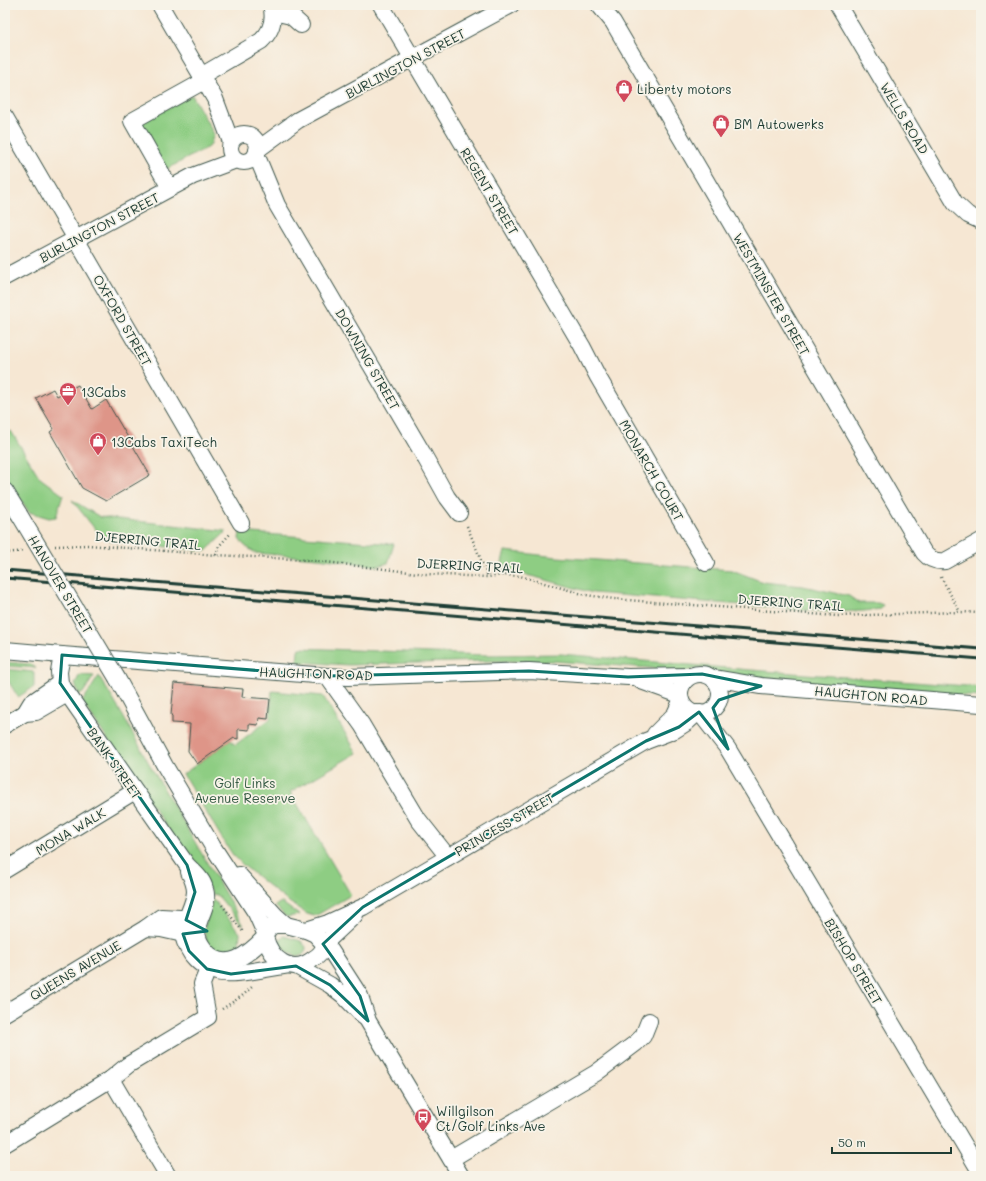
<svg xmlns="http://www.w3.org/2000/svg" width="986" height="1181" viewBox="0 0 986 1181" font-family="Mali,sans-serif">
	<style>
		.green { fill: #8ecd83; stroke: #56855c }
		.building { fill: #de9588 }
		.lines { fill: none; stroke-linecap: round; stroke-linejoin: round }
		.minor-casing { stroke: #3f564c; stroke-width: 18 }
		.path { stroke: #3f564c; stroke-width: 2.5; stroke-dasharray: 1 3; stroke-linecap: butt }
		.minor { stroke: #fff; stroke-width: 16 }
		.rail { stroke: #1f3d34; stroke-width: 3 }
		.minor-bridge-casing { stroke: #3f564c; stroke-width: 18; stroke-linecap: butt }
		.minor-bridge { stroke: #fff; stroke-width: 16 }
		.marked { fill: none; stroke: #0f766e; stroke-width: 3; stroke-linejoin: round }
		.labels { text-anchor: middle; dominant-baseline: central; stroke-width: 3.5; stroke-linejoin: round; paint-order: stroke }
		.street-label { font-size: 13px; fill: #1f3d34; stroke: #f7f3e8 }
		.poi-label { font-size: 13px; fill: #1f3d34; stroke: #f7f3e8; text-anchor: start }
		.park-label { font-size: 13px; fill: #355a44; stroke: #f7f3e8 }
	</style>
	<rect width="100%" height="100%" fill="#f7f3e8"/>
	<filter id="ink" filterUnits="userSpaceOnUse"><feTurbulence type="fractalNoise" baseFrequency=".025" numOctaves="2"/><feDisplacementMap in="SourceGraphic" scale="8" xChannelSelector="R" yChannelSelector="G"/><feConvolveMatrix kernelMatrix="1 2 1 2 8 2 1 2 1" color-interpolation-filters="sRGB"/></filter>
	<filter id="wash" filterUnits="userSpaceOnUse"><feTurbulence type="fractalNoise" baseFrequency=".012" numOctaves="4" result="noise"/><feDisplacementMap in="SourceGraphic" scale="16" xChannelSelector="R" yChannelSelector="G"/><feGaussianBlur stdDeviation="0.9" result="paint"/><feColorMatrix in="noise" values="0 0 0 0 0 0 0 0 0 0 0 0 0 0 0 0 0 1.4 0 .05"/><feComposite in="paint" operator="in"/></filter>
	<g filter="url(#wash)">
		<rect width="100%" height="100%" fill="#f6e7d3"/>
		<!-- green -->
		<g class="green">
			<path d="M 192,95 L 214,134 L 210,146 L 165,170 L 139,123 Z"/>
			<path d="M 11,431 L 40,478 L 63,495 L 56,517 L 49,518 L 29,512 L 5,476 L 5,433 Z"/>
			<path d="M 72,500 L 100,517 L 227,531 L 206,551 L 110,541 L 95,529 Z"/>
			<path d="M 240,532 L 394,544 L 388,563 L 377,566 L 318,558 L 255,553 L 244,545 L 239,539 Z"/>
			<path d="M 505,551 L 557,557 L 732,570 L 763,582 L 803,586 L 849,596 L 859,603 L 878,603 L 883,605 L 881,609 L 864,611 L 829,612 L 593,593 L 535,577 L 517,573 L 504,572 C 500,566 503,558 505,551 Z"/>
			<path d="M 300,648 L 487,655 L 561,654 L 751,670 L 981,687 L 981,697 L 848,687 L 715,673 L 706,669 L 699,668 L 680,673 L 650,668 L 552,661 L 484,661 L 349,665 L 297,662 L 298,650 Z"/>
			<path d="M 5,662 L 30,664 L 36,668 L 5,666 Z"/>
			<path d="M 5,669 L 34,672 L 34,687 L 18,697 L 5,676 Z"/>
			<path d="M 81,675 L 94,676 L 83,693 L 79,695 L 75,684 L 79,676 Z"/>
			<path d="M 99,676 L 123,716 L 151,767 L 243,924 L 243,926 L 219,897 L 215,894 L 213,895 L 82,702 Z"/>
			<path d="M 272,691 L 323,696 L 357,753 L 290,792 L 351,895 L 317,915 L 314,916 L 307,914 L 286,900 L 243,865 L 233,855 L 223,840 L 183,774 L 231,740 L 235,745 L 270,719 Z"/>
			<path d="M 213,899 L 240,933 L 239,944 L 241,950 L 238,952 L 221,954 L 207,943 L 204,929 Z"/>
			<path d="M 281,902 L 299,915 L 286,917 L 275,906 Z"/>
			<path d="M 284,936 L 301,941 L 306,947 C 306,964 283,953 279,943 L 281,938 Z"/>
		</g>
		<g id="blocks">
			<!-- building -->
			<g class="building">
				<path d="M 78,385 L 92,409 L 106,400 L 150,475 L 106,501 L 82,488 L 50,432 L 54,429 L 36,398 L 53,389 L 57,396 Z"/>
				<path d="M 174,683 L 243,689 L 242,697 L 270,699 L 268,719 L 259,718 L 258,725 L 249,724 L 249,730 L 238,729 L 238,739 L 234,738 L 197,764 L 188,751 L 190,724 L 172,723 L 172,716 L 171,715 Z"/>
			</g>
		</g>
	</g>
	<g filter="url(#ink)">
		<use href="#blocks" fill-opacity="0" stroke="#3f564c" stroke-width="1"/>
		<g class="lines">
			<!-- minor casing -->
			<g class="minor-casing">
				<g id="minor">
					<path d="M 160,5 L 215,99 L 231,142"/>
					<path d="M 381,5 L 582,346 L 598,377 L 706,563"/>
					<path d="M 599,5 L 613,22 L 924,553 C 930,560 936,562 945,561 L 981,541"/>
					<path d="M 838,5 L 955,203 L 968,215 L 981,221"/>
					<path d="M 273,12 L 291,16 L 301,25"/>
					<path d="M 201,76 L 261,41 C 272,31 275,19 271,5"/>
					<path d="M 5,117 L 241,523"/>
					<circle cx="244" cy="148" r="14"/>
					<path d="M 257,150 L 298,120 L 511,5"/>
					<path d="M 256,154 L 277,205 L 422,452 L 447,497 L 459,513"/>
					<path d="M 170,188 L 132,121 L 204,81"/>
					<path d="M 5,277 L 193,176 L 236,160"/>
					<path d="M 5,491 L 19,514"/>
					<path d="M 5,650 L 62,655 L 327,676 L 348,677 L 529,671 L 628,677 L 690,676"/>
					<path d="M 62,655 L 59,672 L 60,683 L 187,865 C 194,872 203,879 205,889 C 210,906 198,916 197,931 C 197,938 201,945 205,950 C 225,975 250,953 265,937"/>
					<circle cx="700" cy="694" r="20"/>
					<path d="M 327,676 L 362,725 L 418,819 L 448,857"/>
					<path d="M 117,678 L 165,766 L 213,847 L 256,913 L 265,933"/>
					<path d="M 713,678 L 761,686 L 981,704"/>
					<path d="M 641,681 L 680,695"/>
					<path d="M 25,713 L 31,703 L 60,683"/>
					<path d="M 700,713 L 728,749 L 981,1173"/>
					<path d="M 5,725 L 25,713 L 36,712 L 67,694"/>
					<path d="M 655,734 L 675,714 L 681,701"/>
					<path d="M 5,870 L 135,791"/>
					<path d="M 189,872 C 192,878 195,885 195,892 C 194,906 184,919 183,933 C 183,941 188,949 192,955 C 210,977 228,975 253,971 C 265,969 277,967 289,965"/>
					<path d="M 239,875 L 276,916 L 286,925"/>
					<path d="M 146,928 L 161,929 L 183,934 L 193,933"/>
					<path d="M 306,930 L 328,923 L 363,907 L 646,741 L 675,730 L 686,723 L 697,713"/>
					<path d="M 324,944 L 355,915"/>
					<path d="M 324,945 C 323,952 319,956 313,959 C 291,976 271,959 265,937 L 268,929 L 274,925 L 286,925 L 306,930 L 315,934 L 331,951 L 360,996 L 368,1021 L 461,1176"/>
					<path d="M 296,966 L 330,985 L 343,995 L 364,1017"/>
					<path d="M 5,1013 L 146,928 L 161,917 L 180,918 L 198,926"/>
					<path d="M 111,1079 L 168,1176"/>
					<path d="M 5,1144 L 111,1079 L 128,1065 L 208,1017 L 202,984 L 213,957"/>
					<path d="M 451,1159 L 596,1073 L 636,1043 L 643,1036 L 649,1021"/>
				</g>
			</g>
			<!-- path -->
			<g class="path">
				<path d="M 467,526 L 488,577"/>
				<path d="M 55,546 L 88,545 L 216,555 L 309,560 L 426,574 L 488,577 L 503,575 L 520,576 L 586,595 L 614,599 L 837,616 L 960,612 L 981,613"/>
				<path d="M 5,553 L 24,551"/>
				<path d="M 216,555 L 219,546 L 231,533"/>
				<path d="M 941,577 L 960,612"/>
				<path d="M 222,905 L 244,933"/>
				<path d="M 222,1009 L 242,996 L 252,987"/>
			</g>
			<!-- minor -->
			<use href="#minor" class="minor"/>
			<!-- rail -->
			<g class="rail">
				<path d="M 5,570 L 981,649"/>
				<path d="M 5,578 L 981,659"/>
			</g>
			<!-- minor-bridge casing -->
			<g class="minor-bridge-casing">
				<path id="minor-bridge" d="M 19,514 L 117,678"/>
			</g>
			<!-- minor-bridge -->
			<use href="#minor-bridge" class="minor-bridge"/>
		</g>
	</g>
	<!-- marked area -->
	<path class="marked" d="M 62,655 L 327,676 L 529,671 L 628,677 L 702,674 L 761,686 L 719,700 L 713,708 L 728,749 L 699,712 L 679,727 L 646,741 L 363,907 L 323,944 L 360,996 L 368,1021 L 330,985 L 296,966 L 231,974 L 207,969 L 189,951 L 183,934 L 207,931 L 186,920 L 195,892 L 187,865 L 60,683 Z"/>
	<!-- icons -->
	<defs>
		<g id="shop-pin" transform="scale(0.9)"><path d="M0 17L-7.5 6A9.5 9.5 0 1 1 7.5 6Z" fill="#d1495b" stroke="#f7f3e8"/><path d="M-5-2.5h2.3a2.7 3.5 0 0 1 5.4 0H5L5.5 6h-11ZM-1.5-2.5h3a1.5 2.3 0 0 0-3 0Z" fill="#fff"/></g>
		<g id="office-pin" transform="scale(0.9)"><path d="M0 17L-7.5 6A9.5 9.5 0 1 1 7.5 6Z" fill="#d1495b" stroke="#f7f3e8"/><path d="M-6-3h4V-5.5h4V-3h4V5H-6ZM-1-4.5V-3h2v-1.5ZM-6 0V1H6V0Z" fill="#fff"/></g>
		<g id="bus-pin" transform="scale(0.9)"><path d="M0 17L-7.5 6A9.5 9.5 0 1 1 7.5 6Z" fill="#d1495b" stroke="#f7f3e8"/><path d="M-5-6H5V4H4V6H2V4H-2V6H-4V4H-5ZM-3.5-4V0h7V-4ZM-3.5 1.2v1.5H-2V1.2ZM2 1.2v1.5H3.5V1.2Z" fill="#fff"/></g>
	</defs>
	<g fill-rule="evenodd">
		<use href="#shop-pin" x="624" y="88"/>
		<use href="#shop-pin" x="721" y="123"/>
		<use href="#office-pin" x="68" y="391"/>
		<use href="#shop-pin" x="98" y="441"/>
		<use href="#bus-pin" x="423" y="1117"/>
	</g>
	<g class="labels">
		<!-- street labels -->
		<g class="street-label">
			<text transform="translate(405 63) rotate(-28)">BURLINGTON STREET</text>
			<text transform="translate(905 118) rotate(59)">WELLS ROAD</text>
			<text transform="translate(490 191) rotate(59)">REGENT STREET</text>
			<text transform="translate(99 227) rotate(-28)">BURLINGTON STREET</text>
			<text transform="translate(772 294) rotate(60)">WESTMINSTER STREET</text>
			<text transform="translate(123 320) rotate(60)">OXFORD STREET</text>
			<text transform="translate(368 359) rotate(60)">DOWNING STREET</text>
			<text transform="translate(652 470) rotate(60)">MONARCH COURT</text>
			<text transform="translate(148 540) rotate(5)">DJERRING TRAIL</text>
			<text transform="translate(470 565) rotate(3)">DJERRING TRAIL</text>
			<text transform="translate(61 584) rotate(59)">HANOVER STREET</text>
			<text transform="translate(791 602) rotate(4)">DJERRING TRAIL</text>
			<text transform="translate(316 673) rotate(2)">HAUGHTON ROAD</text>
			<text transform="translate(871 695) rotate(5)">HAUGHTON ROAD</text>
			<text transform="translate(115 763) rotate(55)">BANK STREET</text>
			<text transform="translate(504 824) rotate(-30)">PRINCESS STREET</text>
			<text transform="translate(70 831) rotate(-31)">MONA WALK</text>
			<text transform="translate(854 961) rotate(59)">BISHOP STREET</text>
			<text transform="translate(75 970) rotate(-31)">QUEENS AVENUE</text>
		</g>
		<!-- poi labels -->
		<g class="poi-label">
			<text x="637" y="88">Liberty motors</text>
			<text x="734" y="123">BM Autowerks</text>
			<text x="81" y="391">13Cabs</text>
			<text x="111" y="441">13Cabs TaxiTech</text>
			<text x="436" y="1110">Willgilson<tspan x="436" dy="15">Ct/Golf Links Ave</tspan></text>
		</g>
		<!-- park labels -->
		<g class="park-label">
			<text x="245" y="782">Golf Links<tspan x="245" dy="15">Avenue Reserve</tspan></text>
		</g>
	</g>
	<!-- margin -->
	<rect width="986" height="1181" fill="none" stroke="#f7f3e8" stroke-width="20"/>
	<!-- scale -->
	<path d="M832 1147v6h119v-6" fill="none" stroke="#1f3d34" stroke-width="2"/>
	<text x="838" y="1147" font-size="12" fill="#1f3d34" stroke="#f7f3e8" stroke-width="3" paint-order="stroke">50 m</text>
</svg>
